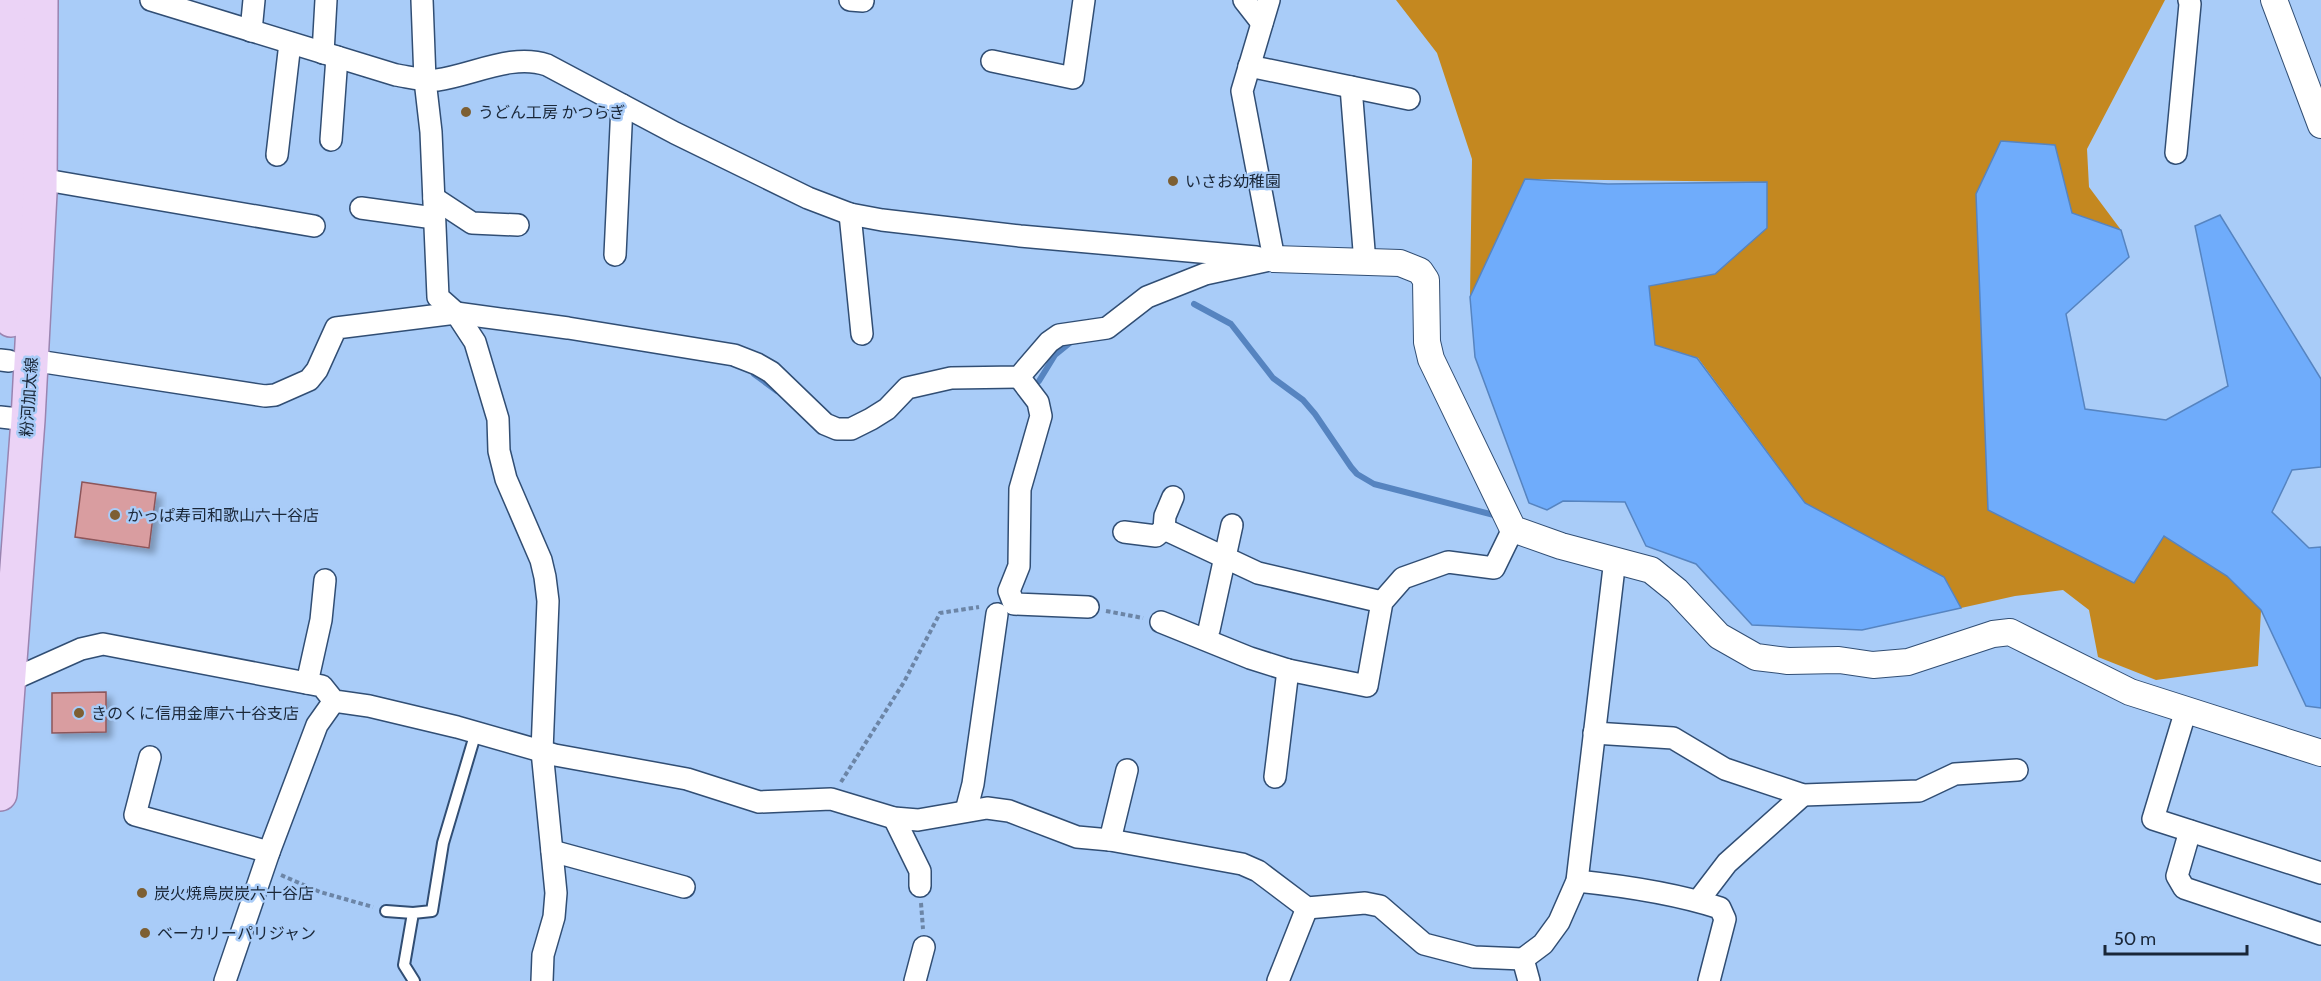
<svg xmlns="http://www.w3.org/2000/svg" width="2321" height="981" viewBox="0 0 2321 981" font-family="Cabin,'Noto Sans JP',sans-serif">
	<style>
		.forest { fill: #c48820 }
		.water { fill: #6facfb; stroke: #5684c0; stroke-width: 1.5 }
		.lines { fill: none; stroke-linecap: round; stroke-linejoin: round }
		.stream { stroke: #5684c0; stroke-width: 6 }
		.building { fill: #d99da0; stroke: #8d565a; stroke-width: 1.5; filter: url(#shadow) }
		.service-casing { stroke: #314e74; stroke-width: 14 }
		.minor-casing { stroke: #314e74; stroke-width: 24 }
		.tertiary-casing { stroke: #314e74; stroke-width: 28 }
		.primary-casing { stroke: #9984b0; stroke-width: 36 }
		.path { stroke: #6c85a6; stroke-width: 4; stroke-dasharray: 4.5 3; stroke-linecap: butt }
		.service { stroke: #fff; stroke-width: 10 }
		.minor { stroke: #fff; stroke-width: 21 }
		.tertiary { stroke: #fff; stroke-width: 26 }
		.primary { stroke: #ebd3f6; stroke-width: 33 }
		.poi-dot { fill: #7d5f33; stroke: #a9ccf8; stroke-width: 2 }
		.labels { text-anchor: middle; dominant-baseline: central; stroke-width: 5; stroke-linejoin: round; paint-order: stroke }
		.poi-label { font-size: 16px; fill: #1a2738; stroke: #a9ccf8; text-anchor: start }
		.street-label { font-size: 16px; fill: #1a2738; stroke: #a9ccf8 }
	</style>
	<defs>
		<filter id="shadow"><feDropShadow dx="5.5" dy="5.5" stdDeviation="3" flood-color="#0004"/></filter>
	</defs>
	<rect width="100%" height="100%" fill="#a9ccf8"/>
	<!-- forest -->
	<path class="forest" d="M 1396,0 L 2165,0 L 2087,149 L 2089,187 L 2121,230 L 2072,213 L 2001,141 L 2134,583 L 2164,536 L 2227,576 L 2261,610 L 2258,666 L 2156,680 L 2098,657 L 2089,610 L 2063,590 L 2015,596 L 1961,608 L 1944,577 L 1805,503 L 1698,358 L 1655,345 L 1649,286 L 1715,274 L 1766,182 L 1525,179 L 1470,297 L 1472,159 L 1437,53 Z"/>
	<!-- water -->
	<g class="water">
		<path d="M 2001,141 L 2055,145 L 2072,213 L 2121,230 L 2129,257 L 2066,314 L 2085,409 L 2166,420 L 2228,386 L 2195,226 L 2220,215 L 2321,379 L 2321,467 L 2292,470 L 2272,512 L 2309,548 L 2321,547 L 2321,708 L 2306,706 L 2261,610 L 2227,576 L 2164,536 L 2134,583 L 1988,510 L 1976,194 Z"/>
		<path d="M 1525,179 L 1608,184 L 1767,182 L 1767,228 L 1715,274 L 1649,286 L 1655,345 L 1697,358 L 1805,503 L 1944,577 L 1961,608 L 1862,630 L 1752,625 L 1696,564 L 1646,546 L 1625,502 L 1563,501 L 1547,510 L 1529,503 L 1475,357 L 1470,297 Z"/>
	</g>
	<g class="lines">
		<!-- stream -->
		<g class="stream">
			<path d="M 1194,304 L 1231,324 L 1273,378 L 1303,400 L 1315,414 L 1351,467 L 1357,474 L 1374,484 L 1494,515"/>
			<path d="M 754,374 L 777,391"/>
			<path d="M 1039,381 L 1055,355 L 1071,342"/>
		</g>
	</g>
	<!-- building -->
	<g class="building">
		<path d="M 82,482 L 156,493 L 149,548 L 75,537 Z"/>
		<path d="M 106,692 L 106,732 L 52,733 L 52,693 Z"/>
	</g>
	<g class="lines">
		<!-- service casing -->
		<g class="service-casing">
			<g id="service">
				<path d="M 386,911 L 413,913"/>
				<path d="M 414,981 L 404,965 L 413,913 L 432,911 L 443,843 L 476,732"/>
			</g>
		</g>
		<!-- minor casing -->
		<g class="minor-casing">
			<g id="minor">
				<path d="M 151,0 L 396,75 C 409,77 423,81 437,80 C 473,75 512,53 547,65 L 675,133 L 808,198 L 850,214 L 882,220 L 1020,236 L 1256,257"/>
				<path d="M 422,0 L 425,80 L 431,132 L 438,297 L 456,313 L 475,342 L 498,419 L 499,451 L 506,479 L 541,560 L 545,577 L 548,601 L 542,751 L 556,893 L 554,917 L 543,955 L 542,981"/>
				<path d="M 850,0 L 863,1"/>
				<path d="M 1244,0 L 1262,23"/>
				<path d="M 1269,0 L 1242,91 L 1274,259"/>
				<path d="M 251,31 L 254,0"/>
				<path d="M 323,53 L 326,0"/>
				<path d="M 992,61 L 1073,78 L 1084,0"/>
				<path d="M 1249,66 L 1409,99"/>
				<path d="M 1351,87 L 1365,263"/>
				<path d="M 331,140 L 337,57"/>
				<path d="M 2176,153 L 2190,4 L 2189,0"/>
				<path d="M 277,155 L 290,43"/>
				<path d="M 40,179 L 314,226"/>
				<path d="M 434,198 L 472,223 L 518,225"/>
				<path d="M 361,208 L 434,218"/>
				<path d="M 850,214 L 862,334"/>
				<path d="M 615,255 L 622,105"/>
				<path d="M 0,360 L 9,361"/>
				<path d="M 31,360 L 265,396 L 275,395 L 309,380 L 317,370 L 336,328 L 456,313 L 568,328 L 734,355 L 757,364 L 771,372 L 825,424 L 837,429 L 851,429 L 871,419 L 887,409 L 907,388 L 951,378 L 1019,377 L 1049,342 L 1059,335 L 1107,328 L 1147,297 L 1205,274 L 1274,259"/>
				<path d="M 1019,377 L 1038,402 L 1041,416 L 1020,489 L 1019,566 L 1009,591 L 1014,604 L 1088,607"/>
				<path d="M 0,417 L 28,420"/>
				<path d="M 1164,529 L 1258,573 L 1382,602"/>
				<path d="M 1124,532 L 1156,536 L 1164,529 L 1165,516 L 1173,497"/>
				<path d="M 1161,622 L 1250,658 L 1288,670 L 1367,686 L 1382,602 L 1403,578 L 1448,562 L 1494,568 L 1513,529"/>
				<path d="M 1209,630 L 1232,525"/>
				<path d="M 7,682 L 81,649 L 103,644 L 322,686 L 334,701 L 369,706 L 457,727 L 555,755 L 687,779 L 759,802 L 831,799 L 894,818 L 918,820 L 987,808 L 1009,811 L 1077,837 L 1110,840 L 1242,864 L 1258,871 L 1307,908 L 1365,903 L 1380,906 L 1424,944 L 1474,957 L 1523,959 L 1543,944 L 1559,922 L 1577,881 L 1615,559"/>
				<path d="M 307,683 L 321,620 L 325,580"/>
				<path d="M 2186,710 L 2153,819 L 2321,873"/>
				<path d="M 1594,733 L 1673,738 L 1725,769 L 1803,795 L 1919,791 L 1955,774 L 2017,770"/>
				<path d="M 150,757 L 135,815 L 269,852"/>
				<path d="M 1275,777 L 1288,670"/>
				<path d="M 966,811 L 973,784 L 997,614"/>
				<path d="M 894,818 L 920,871 L 920,886"/>
				<path d="M 2190,831 L 2177,876 L 2184,888 L 2321,934"/>
				<path d="M 1110,840 L 1127,770"/>
				<path d="M 552,851 L 684,887"/>
				<path d="M 1577,881 C 1625,886 1674,893 1720,908 L 1725,919 L 1709,981"/>
				<path d="M 1698,901 L 1727,863 L 1803,795"/>
				<path d="M 1523,959 L 1529,981"/>
				<path d="M 225,981 L 269,852 L 317,725 L 334,701"/>
				<path d="M 915,981 L 924,947"/>
				<path d="M 1278,981 L 1307,908"/>
			</g>
		</g>
		<!-- tertiary casing -->
		<g class="tertiary-casing">
			<g id="tertiary">
				<path d="M 2274,0 L 2321,125"/>
				<path d="M 1274,259 L 1400,263 L 1420,271 L 1426,280 L 1427,342 L 1431,359 L 1513,529 L 1561,546 L 1651,570 L 1677,591 L 1719,636 L 1756,657 L 1788,661 L 1839,660 L 1873,665 L 1908,662 L 1993,634 L 2010,632 L 2130,692 L 2321,753"/>
			</g>
		</g>
		<!-- primary casing -->
		<g class="primary-casing">
			<g id="primary">
				<path d="M 11,320 L 15,200 L 16,0"/>
				<path d="M 0,794 L 28,420 L 40,193 L 41,0"/>
			</g>
		</g>
		<!-- path -->
		<g class="path">
			<path d="M 1106,611 L 1143,618"/>
			<path d="M 841,782 L 904,682 L 940,613 L 979,607"/>
			<path d="M 281,875 L 320,892 L 373,907"/>
			<path d="M 921,903 L 923,929"/>
		</g>
		<!-- service -->
		<use href="#service" class="service"/>
		<!-- minor -->
		<use href="#minor" class="minor"/>
		<!-- tertiary -->
		<use href="#tertiary" class="tertiary"/>
		<!-- primary -->
		<use href="#primary" class="primary"/>
	</g>
	<!-- markers -->
	<g class="poi-dot">
		<circle cx="466" cy="112" r="6"/>
		<circle cx="1173" cy="181" r="6"/>
		<circle cx="115" cy="515" r="6"/>
		<circle cx="79" cy="713" r="6"/>
		<circle cx="142" cy="893" r="6"/>
		<circle cx="145" cy="933" r="6"/>
	</g>
	<g class="labels">
		<!-- poi labels -->
		<g class="poi-label">
			<text x="478" y="112">うどん工房 かつらぎ</text>
			<text x="1185" y="181">いさお幼稚園</text>
			<text x="127" y="515">かっぱ寿司和歌山六十谷店</text>
			<text x="91" y="713">きのくに信用金庫六十谷支店</text>
			<text x="154" y="893">炭火焼鳥炭炭六十谷店</text>
			<text x="157" y="933">ベーカリーパリジャン</text>
		</g>
		<!-- street labels -->
		<g class="street-label">
			<text transform="translate(29 397) rotate(-86)">粉河加太線</text>
		</g>
	</g>
	<!-- scale -->
	<path d="M2105 945v9h142v-9" fill="none" stroke="#1a2738" stroke-width="3"/>
	<text x="2114" y="945" font-size="18" fill="#1a2738" stroke="#a9ccf8" stroke-width="4.5" paint-order="stroke">50 m</text>
</svg>
